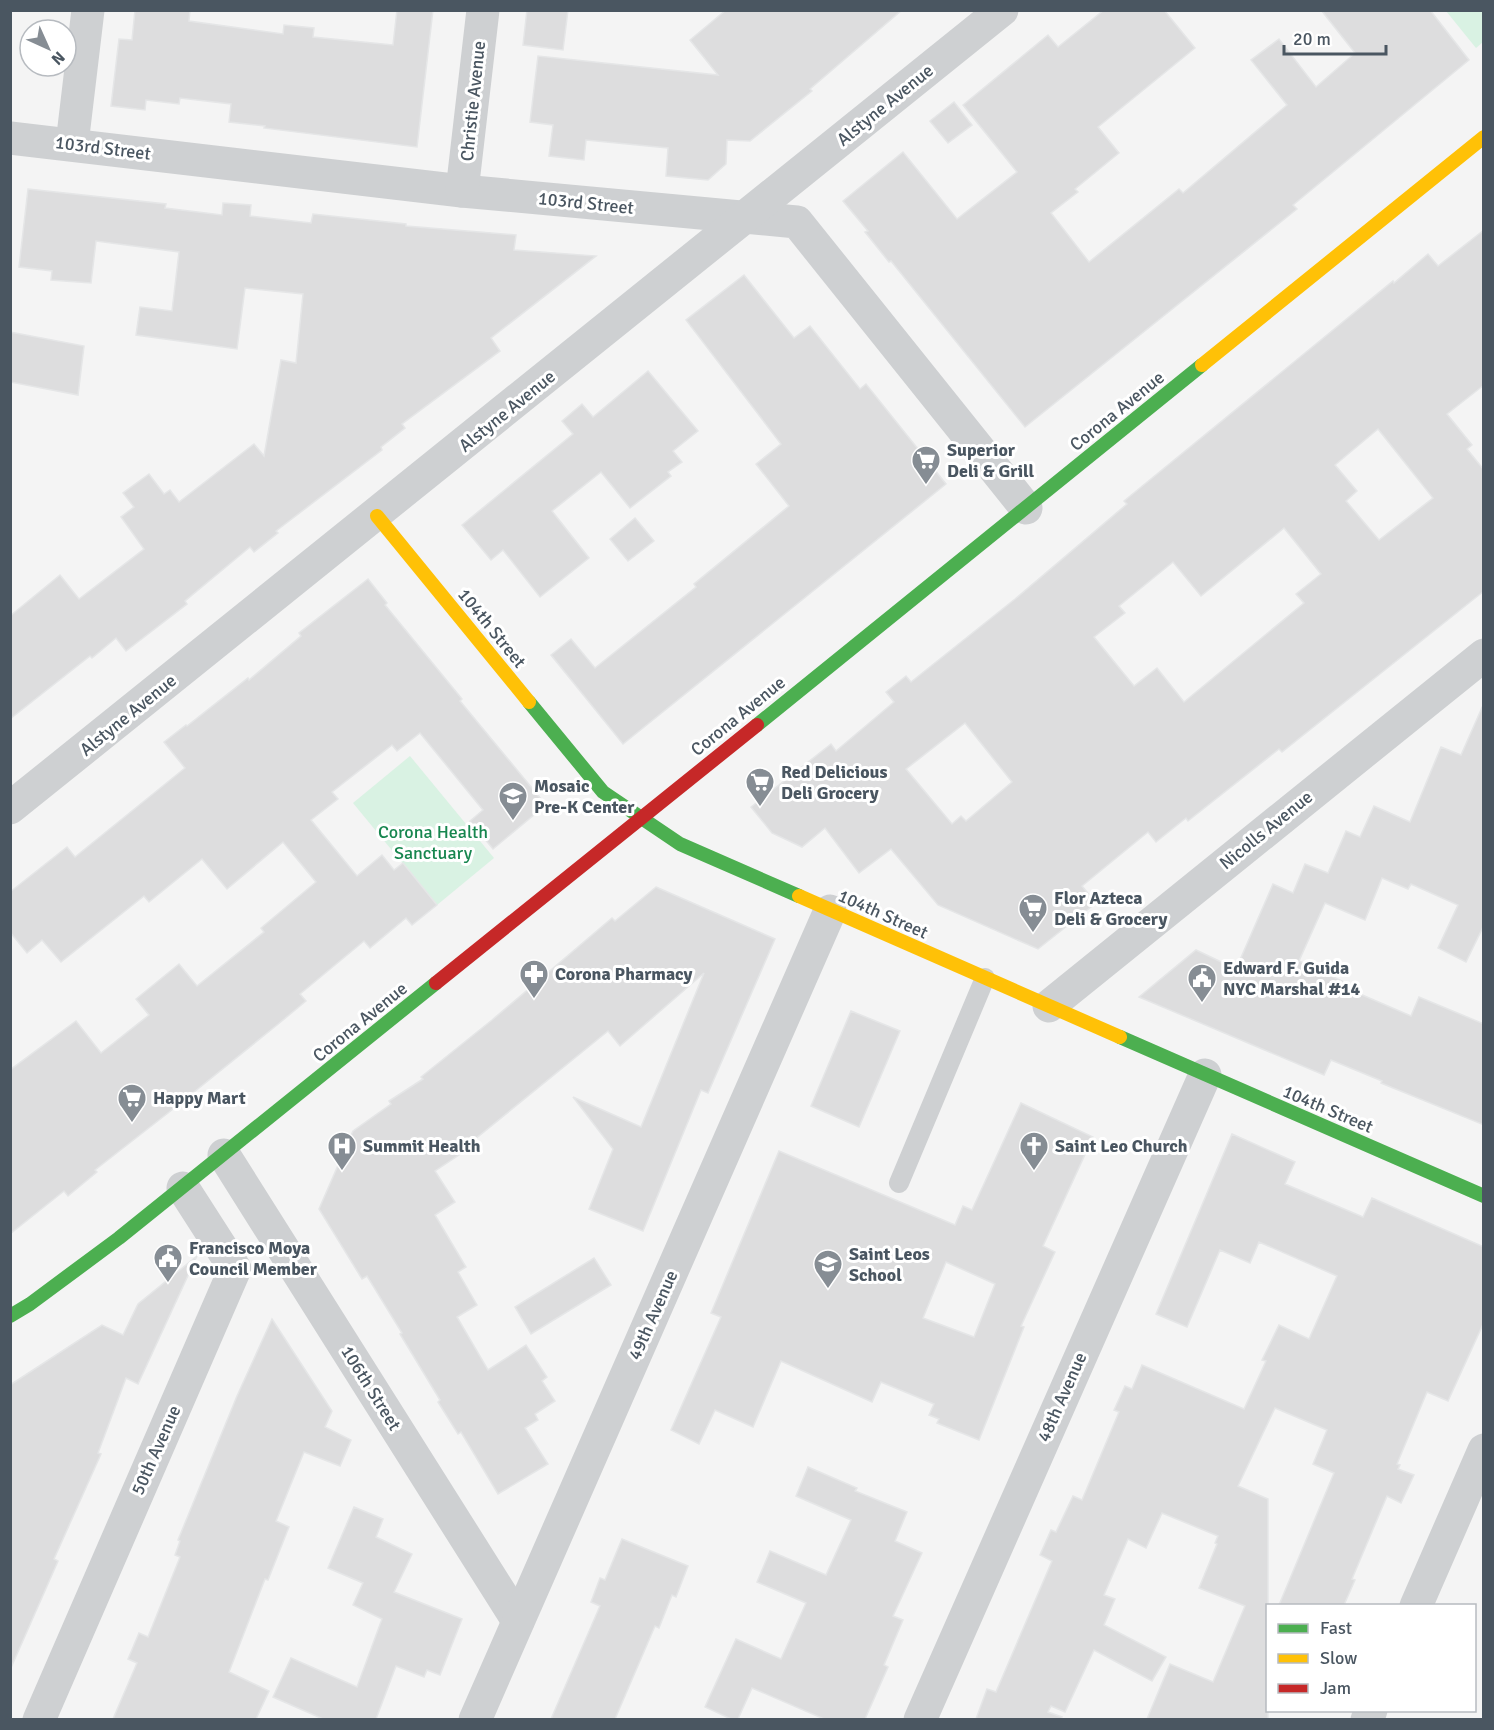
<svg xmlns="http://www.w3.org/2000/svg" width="1494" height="1730" viewBox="0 0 1494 1730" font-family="Signika,sans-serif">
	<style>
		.green { fill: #d9f2e3 }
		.building { fill: #ddddde; stroke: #e5e6e7; stroke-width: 1.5; fill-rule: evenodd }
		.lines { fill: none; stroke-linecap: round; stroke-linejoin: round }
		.lane { stroke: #ced0d2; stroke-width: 20 }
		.street { stroke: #ced0d2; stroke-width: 33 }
		.fast { stroke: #4caf50; stroke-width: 14 }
		.slow { stroke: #ffc107; stroke-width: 14 }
		.jam { stroke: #c62828; stroke-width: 14 }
		.labels { text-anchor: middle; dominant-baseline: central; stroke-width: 6; stroke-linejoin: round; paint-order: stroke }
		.street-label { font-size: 18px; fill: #4a5661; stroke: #fff }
		.poi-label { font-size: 18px; font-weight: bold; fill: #4a5661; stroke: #fff; text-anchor: start }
		.park-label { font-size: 18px; fill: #17864f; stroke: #fff }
	</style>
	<rect width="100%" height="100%" fill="#f4f4f4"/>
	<!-- green -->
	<g class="green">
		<path d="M 1446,11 L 1483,11 L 1483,42 L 1476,48 Z"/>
		<path d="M 410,756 L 494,858 L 437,905 L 353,803 Z"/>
	</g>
	<!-- building -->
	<g class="building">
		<path d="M 135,10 L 190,10 L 189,21 L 283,34 L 284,25 L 314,28 L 313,37 L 393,45 L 397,10 L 433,10 L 417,147 L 264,128 L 265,126 L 229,122 L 231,104 L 180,98 L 179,104 L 146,100 L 145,110 L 111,106 L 119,39 L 132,40 Z"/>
		<path d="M 527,10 L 568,10 L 563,50 L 523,45 Z"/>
		<path d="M 726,10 L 902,10 L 810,89 L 812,91 L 750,141 L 727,140 L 726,164 L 708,180 L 666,176 L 668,148 L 586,140 L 584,160 L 549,156 L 553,125 L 530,122 L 538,56 L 718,75 L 690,40 Z"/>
		<path d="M 1104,10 L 1164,10 L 1195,48 L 1098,127 L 1119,153 L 1075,189 L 1078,192 L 1051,213 L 1089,262 L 1179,189 L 1183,193 L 1287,105 L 1251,60 L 1279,39 L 1316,87 L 1355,53 L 1321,10 L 1430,10 L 1469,60 L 1293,205 L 1297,209 L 1025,427 L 891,261 L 889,262 L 865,232 L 868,231 L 843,201 L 903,152 L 957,219 L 1017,172 L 963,105 L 1048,35 L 1058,47 Z"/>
		<path d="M 954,102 L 972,125 L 948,143 L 930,121 Z"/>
		<path d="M 28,189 L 166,204 L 165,208 L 222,215 L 223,203 L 251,205 L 250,216 L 311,223 L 313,214 L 406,224 L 406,226 L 516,235 L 514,250 L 596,256 L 491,338 L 500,351 L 402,424 L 405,428 L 381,447 L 382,450 L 276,531 L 278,533 L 254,552 L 250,547 L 185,601 L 187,604 L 126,651 L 116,638 L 92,658 L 90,656 L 10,719 L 10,616 L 60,575 L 79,599 L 144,549 L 121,517 L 134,507 L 123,493 L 149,474 L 164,494 L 170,490 L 179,502 L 254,444 L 264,456 L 281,360 L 296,363 L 303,294 L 245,288 L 237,349 L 136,335 L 140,307 L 172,311 L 179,252 L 96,241 L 91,283 L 51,280 L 52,271 L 19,267 Z"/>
		<path d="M 1484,230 L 1484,385 L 1447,414 L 1472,445 L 1467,449 L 1484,470 L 1484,591 L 1282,752 L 1279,749 L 1188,821 L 1186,818 L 1156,842 L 1148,832 L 1082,886 L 1096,903 L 1038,949 L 938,905 L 891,849 L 859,873 L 825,828 L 802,847 L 772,833 L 751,807 L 831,744 L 836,751 L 894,702 L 886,692 L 906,676 L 911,682 L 1015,599 L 1127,504 L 1124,501 L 1393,281 L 1394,283 L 1428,254 L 1438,266 ZM 1378,429 L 1433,498 L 1379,540 L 1346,501 L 1357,491 L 1335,465 ZM 1284,528 L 1321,574 L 1296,594 L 1304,603 L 1184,702 L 1157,668 L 1134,686 L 1094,637 L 1125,613 L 1119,606 L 1173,562 L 1201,596 ZM 965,723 L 1012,782 L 966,821 L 961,816 L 952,824 L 906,769 Z"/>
		<path d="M 744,275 L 794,338 L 810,326 L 860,389 L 866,384 L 946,484 L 623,744 L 551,655 L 571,639 L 595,668 L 696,587 L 694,584 L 789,506 L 756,464 L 781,444 L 686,320 Z"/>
		<path d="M 10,332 L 84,346 L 78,395 L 10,382 Z"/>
		<path d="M 648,371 L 698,431 L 673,451 L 682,462 L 668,472 L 671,476 L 630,508 L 601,472 L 552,511 L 589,558 L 540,597 L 503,550 L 491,560 L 462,525 L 573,434 L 562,421 L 582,404 L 593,417 Z"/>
		<path d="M 635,518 L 654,541 L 628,561 L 610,539 Z"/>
		<path d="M 368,579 L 387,603 L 385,605 L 462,699 L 460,701 L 546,805 L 493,849 L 470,821 L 483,810 L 420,733 L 397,751 L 392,745 L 332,792 L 338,799 L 311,820 L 357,876 L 382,855 L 394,870 L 403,863 L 437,905 L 412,925 L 406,918 L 370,948 L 364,941 L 300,994 L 306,1001 L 277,1025 L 168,1113 L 95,1170 L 97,1172 L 68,1196 L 64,1191 L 10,1234 L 10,1070 L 76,1021 L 101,1053 L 149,1015 L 136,999 L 179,964 L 197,986 L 264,932 L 261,928 L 316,882 L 283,842 L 227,889 L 202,859 L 149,902 L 144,896 L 61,962 L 42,940 L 27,953 L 10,932 L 10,892 L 67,847 L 75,857 L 185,768 L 164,742 L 186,725 L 187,726 L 248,678 L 249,680 L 301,636 L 299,633 Z"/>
		<path d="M 1484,703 L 1484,925 L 1466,962 L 1438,948 L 1458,905 L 1411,884 L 1408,889 L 1382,878 L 1365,920 L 1325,903 L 1299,961 L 1361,990 L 1360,994 L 1411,1016 L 1419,997 L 1484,1024 L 1484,1125 L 1381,1083 L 1382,1081 L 1331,1060 L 1324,1075 L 1139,997 L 1196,950 L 1236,969 L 1273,884 L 1293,893 L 1305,864 L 1328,873 L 1346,831 L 1360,837 L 1374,806 L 1410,822 L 1441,747 L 1461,755 Z"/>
		<path d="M 656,887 L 775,939 L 708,1093 L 701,1090 L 643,1231 L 589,1209 L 613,1149 L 573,1097 L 641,1127 L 704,973 L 620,1046 L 608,1031 L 458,1153 L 459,1155 L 435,1171 L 455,1202 L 435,1215 L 466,1267 L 458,1272 L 477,1305 L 457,1317 L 488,1370 L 526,1345 L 547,1377 L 542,1381 L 555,1401 L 535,1414 L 538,1420 L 525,1428 L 548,1464 L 498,1494 L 461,1432 L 458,1434 L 438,1402 L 440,1400 L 400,1334 L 402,1333 L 367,1276 L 362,1279 L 319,1209 L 353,1131 L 391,1104 L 389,1101 L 423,1079 L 421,1077 L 492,1020 L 612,918 L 615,921 Z"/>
		<path d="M 851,1011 L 900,1031 L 859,1127 L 811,1106 Z"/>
		<path d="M 1021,1103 L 1093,1137 L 1043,1246 L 1055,1252 L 1021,1326 L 1024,1327 L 979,1440 L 937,1423 L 939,1419 L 929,1415 L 934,1404 L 881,1382 L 872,1402 L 781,1361 L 753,1427 L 715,1410 L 699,1444 L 671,1430 L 721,1317 L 711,1313 L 779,1151 L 955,1225 L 963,1206 L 972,1210 ZM 946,1262 L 995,1284 L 974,1337 L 923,1318 Z"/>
		<path d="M 1232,1134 L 1295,1162 L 1285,1184 L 1363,1217 L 1372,1198 L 1484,1247 L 1484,1322 L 1448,1401 L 1427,1392 L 1397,1464 L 1400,1465 L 1398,1469 L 1414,1475 L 1401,1503 L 1387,1496 L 1352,1579 L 1355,1580 L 1344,1605 L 1279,1605 L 1334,1473 L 1313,1464 L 1327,1430 L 1275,1408 L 1238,1486 L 1268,1499 L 1268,1719 L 1147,1719 L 1170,1664 L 1213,1682 L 1245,1606 L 1199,1588 L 1217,1544 L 1215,1543 L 1218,1536 L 1162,1513 L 1146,1548 L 1128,1539 L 1104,1595 L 1115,1599 L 1104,1625 L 1166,1657 L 1152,1681 L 1094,1650 L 1065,1712 L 1051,1706 L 1048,1712 L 1062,1717 L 1061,1719 L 976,1719 L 987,1689 L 996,1692 L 1052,1561 L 1040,1555 L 1051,1530 L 1056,1532 L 1073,1496 L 1082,1500 L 1119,1412 L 1114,1410 L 1125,1386 L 1132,1389 L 1142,1365 L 1244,1409 L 1266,1361 L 1262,1360 L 1279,1325 L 1309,1339 L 1337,1276 L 1259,1242 L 1250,1263 L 1220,1250 L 1187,1327 L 1156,1314 Z"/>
		<path d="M 197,1256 L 138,1384 L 126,1378 L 98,1453 L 101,1454 L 54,1559 L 58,1561 L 10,1670 L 10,1385 L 102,1325 L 123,1335 L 138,1304 Z"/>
		<path d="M 594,1258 L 611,1285 L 531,1334 L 515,1307 Z"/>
		<path d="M 272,1319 L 332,1411 L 325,1427 L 351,1440 L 340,1466 L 304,1452 L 276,1521 L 289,1527 L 268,1580 L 265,1579 L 229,1672 L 269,1691 L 256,1719 L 113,1719 L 137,1663 L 128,1659 L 139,1633 L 148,1637 L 180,1557 L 175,1555 L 180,1541 L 178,1540 L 237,1396 Z"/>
		<path d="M 808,1467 L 857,1488 L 855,1491 L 907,1512 L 895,1541 L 922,1553 L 893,1616 L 903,1620 L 884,1665 L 888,1667 L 865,1719 L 824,1719 L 752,1688 L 738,1719 L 731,1719 L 705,1707 L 736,1639 L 781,1659 L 806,1603 L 757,1582 L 770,1551 L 826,1575 L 851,1520 L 796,1496 Z"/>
		<path d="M 354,1507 L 383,1519 L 376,1537 L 412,1554 L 394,1592 L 462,1619 L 440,1675 L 427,1670 L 424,1677 L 396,1666 L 376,1719 L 323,1719 L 273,1697 L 291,1658 L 357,1687 L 382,1619 L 353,1605 L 363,1583 L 328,1568 Z"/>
		<path d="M 622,1539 L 688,1566 L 676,1597 L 672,1595 L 659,1628 L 655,1626 L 615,1719 L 551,1719 L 600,1606 L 591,1602 L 600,1578 L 605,1580 Z"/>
	</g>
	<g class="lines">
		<!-- lane -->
		<path class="lane" d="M 899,1183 L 985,978"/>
		<!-- street -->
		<g class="street">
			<path d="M 10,138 L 462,191 L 797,222 L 1026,508"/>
			<path d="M 72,144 L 88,10"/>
			<path d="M 462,191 L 483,10"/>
			<path d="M 10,808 C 342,544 671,276 1002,10"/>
			<path d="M 1049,1006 L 1484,655"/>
			<path d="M 224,1155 L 518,1621"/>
			<path d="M 1416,1606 L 1484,1450"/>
			<path d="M 39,1720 L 235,1269 L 183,1188"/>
			<path d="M 475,1720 L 830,911"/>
			<path d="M 920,1720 L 1205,1075"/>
			<path d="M 1367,1720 L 1371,1710"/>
		</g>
		<!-- fast -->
		<g class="fast">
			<path d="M 529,702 L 603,792 L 680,844 L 799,896"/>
			<path d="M 757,725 L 1202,365"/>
			<path d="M 1120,1037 L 1484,1196"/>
			<path d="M 10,1316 L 30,1304 L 119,1238 L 436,983"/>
		</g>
		<!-- slow -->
		<g class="slow">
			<path d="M 1202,365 L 1484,137"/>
			<path d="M 377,516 L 529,702"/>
			<path d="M 799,896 L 1120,1037"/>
		</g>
		<!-- jam -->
		<path class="jam" d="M 436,983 L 757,725"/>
	</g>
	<!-- icons -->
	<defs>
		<g id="supermarket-pin" transform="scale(1.5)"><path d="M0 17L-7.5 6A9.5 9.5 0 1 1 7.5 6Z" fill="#868d94" stroke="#fff"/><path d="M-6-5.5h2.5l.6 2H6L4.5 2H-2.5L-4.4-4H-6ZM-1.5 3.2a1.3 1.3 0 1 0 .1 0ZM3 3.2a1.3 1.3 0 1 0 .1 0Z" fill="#fff"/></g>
		<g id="school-pin" transform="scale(1.5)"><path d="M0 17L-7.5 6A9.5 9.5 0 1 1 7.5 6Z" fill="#868d94" stroke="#fff"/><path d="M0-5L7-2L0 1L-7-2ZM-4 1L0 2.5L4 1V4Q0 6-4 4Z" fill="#fff"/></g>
		<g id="pharmacy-pin" transform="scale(1.5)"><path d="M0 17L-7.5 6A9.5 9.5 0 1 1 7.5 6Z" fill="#868d94" stroke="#fff"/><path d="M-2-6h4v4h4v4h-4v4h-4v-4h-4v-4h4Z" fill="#fff"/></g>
		<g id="civic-pin" transform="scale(1.5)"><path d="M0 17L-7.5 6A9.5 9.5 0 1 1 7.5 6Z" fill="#868d94" stroke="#fff"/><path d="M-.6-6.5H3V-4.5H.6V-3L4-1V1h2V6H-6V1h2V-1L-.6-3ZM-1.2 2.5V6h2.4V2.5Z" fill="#fff"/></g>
		<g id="hospital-pin" transform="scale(1.5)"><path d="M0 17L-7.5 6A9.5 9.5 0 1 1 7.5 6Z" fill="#868d94" stroke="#fff"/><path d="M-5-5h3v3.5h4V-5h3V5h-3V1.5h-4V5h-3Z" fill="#fff"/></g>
		<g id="church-pin" transform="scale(1.5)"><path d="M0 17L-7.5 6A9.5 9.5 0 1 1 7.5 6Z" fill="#868d94" stroke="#fff"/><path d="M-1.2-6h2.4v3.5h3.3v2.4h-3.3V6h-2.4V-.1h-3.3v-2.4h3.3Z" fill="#fff"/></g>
	</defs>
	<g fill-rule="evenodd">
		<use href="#supermarket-pin" x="926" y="460"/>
		<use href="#supermarket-pin" x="760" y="782"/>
		<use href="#school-pin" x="513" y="796"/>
		<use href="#supermarket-pin" x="1033" y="908"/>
		<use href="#pharmacy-pin" x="534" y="974"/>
		<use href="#civic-pin" x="1202" y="978"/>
		<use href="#supermarket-pin" x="132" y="1098"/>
		<use href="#hospital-pin" x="342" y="1146"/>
		<use href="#church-pin" x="1034" y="1146"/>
		<use href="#civic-pin" x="168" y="1258"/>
		<use href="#school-pin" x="828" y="1264"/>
	</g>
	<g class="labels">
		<!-- street labels -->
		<g class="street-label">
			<text transform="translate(473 101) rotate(-84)">Christie Avenue</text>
			<text transform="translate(885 105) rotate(-39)">Alstyne Avenue</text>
			<text transform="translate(103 148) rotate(7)">103rd Street</text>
			<text transform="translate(586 203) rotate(6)">103rd Street</text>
			<text transform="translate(507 411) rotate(-39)">Alstyne Avenue</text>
			<text transform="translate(1117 411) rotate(-39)">Corona Avenue</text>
			<text transform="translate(492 628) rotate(51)">104th Street</text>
			<text transform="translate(128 715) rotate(-39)">Alstyne Avenue</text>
			<text transform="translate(738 716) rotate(-39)">Corona Avenue</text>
			<text transform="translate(1266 830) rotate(-39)">Nicolls Avenue</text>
			<text transform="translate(883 914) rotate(24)">104th Street</text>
			<text transform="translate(360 1022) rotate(-39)">Corona Avenue</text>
			<text transform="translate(1328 1109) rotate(23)">104th Street</text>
			<text transform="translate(653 1315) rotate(-66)">49th Avenue</text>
			<text transform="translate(371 1388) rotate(58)">106th Street</text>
			<text transform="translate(1062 1397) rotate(-66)">48th Avenue</text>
			<text transform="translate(156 1450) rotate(-66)">50th Avenue</text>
		</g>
		<!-- poi labels -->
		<g class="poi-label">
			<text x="947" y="450">Superior<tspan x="947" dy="21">Deli &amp; Grill</tspan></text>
			<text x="781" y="772">Red Delicious<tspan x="781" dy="21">Deli Grocery</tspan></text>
			<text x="534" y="786">Mosaic<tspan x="534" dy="21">Pre-K Center</tspan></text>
			<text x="1054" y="898">Flor Azteca<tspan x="1054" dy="21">Deli &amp; Grocery</tspan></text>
			<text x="1223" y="968">Edward F. Guida<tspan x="1223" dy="21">NYC Marshal #14</tspan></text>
			<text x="555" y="974">Corona Pharmacy</text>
			<text x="153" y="1098">Happy Mart</text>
			<text x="363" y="1146">Summit Health</text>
			<text x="1055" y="1146">Saint Leo Church</text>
			<text x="189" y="1248">Francisco Moya<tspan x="189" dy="21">Council Member</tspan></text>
			<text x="849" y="1254">Saint Leos<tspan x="849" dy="21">School</tspan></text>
		</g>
		<!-- park labels -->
		<g class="park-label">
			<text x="433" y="832">Corona Health<tspan x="433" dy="21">Sanctuary</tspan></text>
		</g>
	</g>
	<!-- border -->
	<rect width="1494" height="1730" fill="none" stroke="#4a5661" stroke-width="24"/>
	<!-- legend -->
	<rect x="1266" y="1604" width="210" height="108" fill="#ffffff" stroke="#b7bbc0" stroke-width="1.5"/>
	<rect x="1278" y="1624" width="30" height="9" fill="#4caf50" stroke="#b7bbc0" stroke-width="1.5"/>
	<text x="1320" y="1634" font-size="18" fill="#4a5661">Fast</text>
	<rect x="1278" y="1654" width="30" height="9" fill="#ffc107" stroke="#b7bbc0" stroke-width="1.5"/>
	<text x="1320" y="1664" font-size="18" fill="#4a5661">Slow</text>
	<rect x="1278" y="1684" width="30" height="9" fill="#c62828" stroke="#b7bbc0" stroke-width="1.5"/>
	<text x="1320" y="1694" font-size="18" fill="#4a5661">Jam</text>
	<!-- north arrow -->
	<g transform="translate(48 48) rotate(135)"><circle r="28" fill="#ffffff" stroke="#b7bbc0" stroke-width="1.5"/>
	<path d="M0-4.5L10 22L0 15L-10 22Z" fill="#868d94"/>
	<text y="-9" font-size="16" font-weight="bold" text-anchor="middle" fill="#4a5661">N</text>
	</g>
	<!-- scale -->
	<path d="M1284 45v9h102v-9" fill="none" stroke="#4a5661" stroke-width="3"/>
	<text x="1293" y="45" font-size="18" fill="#4a5661" stroke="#ffffff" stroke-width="4.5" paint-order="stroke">20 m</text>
</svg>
